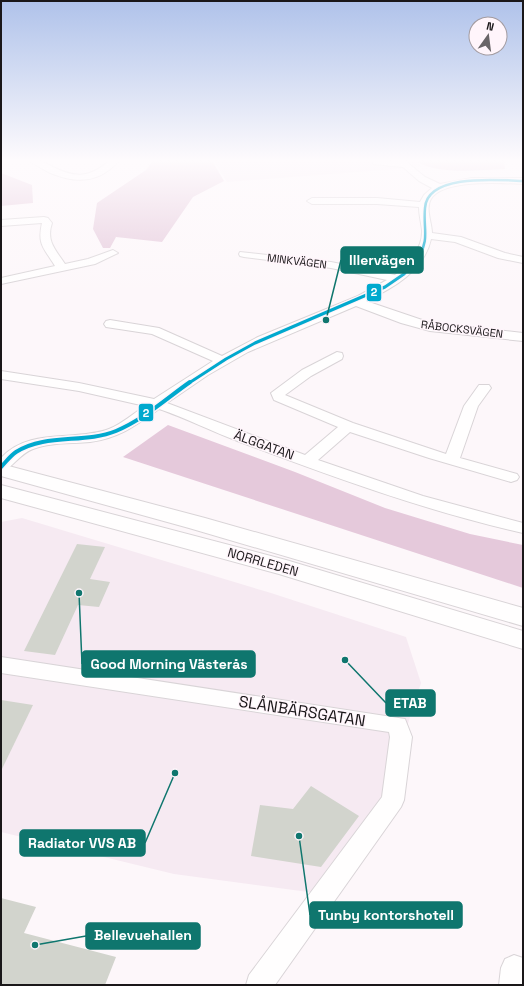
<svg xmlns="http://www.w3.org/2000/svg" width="524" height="986" viewBox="0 0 524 986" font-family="'Space Grotesk',sans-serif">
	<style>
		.built { fill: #f6eaf2 }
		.forest { fill: #e5c9db }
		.building { fill: #d2d4cd }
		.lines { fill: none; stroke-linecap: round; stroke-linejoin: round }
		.minor-casing { stroke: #d9d4d7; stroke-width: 2 }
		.major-casing { stroke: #d9d4d7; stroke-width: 2 }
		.minor { fill: #fffefe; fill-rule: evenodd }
		.major { fill: #fffefe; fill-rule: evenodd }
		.bus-1-far2-casing { stroke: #fff5fb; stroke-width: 4.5 }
		.bus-1-far1-casing { stroke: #fff5fb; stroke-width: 5.5 }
		.bus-1-casing { stroke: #fff5fb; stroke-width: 7 }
		.bus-1-far2 { stroke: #00a9ce; stroke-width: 2.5 }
		.bus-1-far1 { stroke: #00a9ce; stroke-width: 3 }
		.bus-1 { stroke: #00a9ce; stroke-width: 4 }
		.labels { text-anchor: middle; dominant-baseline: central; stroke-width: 3; stroke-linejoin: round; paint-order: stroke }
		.far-street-label { font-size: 11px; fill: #1a1719; stroke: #fff5fb }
		.street-label { font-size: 13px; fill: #1a1719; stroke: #fff5fb }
		.near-street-label { font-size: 16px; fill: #1a1719; stroke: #fff5fb }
		.leader { fill: none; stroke: #0f766e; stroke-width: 1.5 }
		.callout-dot { fill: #0f766e; stroke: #fff5fb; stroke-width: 1.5 }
		.callout { fill: #0f766e; stroke: #0f766e; stroke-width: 1.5 }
		.callout-label { font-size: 14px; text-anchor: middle; font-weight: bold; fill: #fff }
		.line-badge { stroke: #fff5fb; stroke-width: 1.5 }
		.badge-label { font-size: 11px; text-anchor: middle; font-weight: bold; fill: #fff }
	</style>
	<rect width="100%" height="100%" fill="#fdf7fa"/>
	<!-- built -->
	<g class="built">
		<path d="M 213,159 L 412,159 L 422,167 L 227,182 Z"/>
		<path d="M 22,518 L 271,593 L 406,637 L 421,683 L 384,798 L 316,893 L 174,874 L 1,832 L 1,522 Z"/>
	</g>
	<!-- forest -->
	<g class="forest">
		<path d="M 154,159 L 211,159 L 224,181 L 193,197 L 162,242 L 116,237 L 110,248 L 103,248 L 93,229 L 97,203 L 146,170 Z"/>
		<path d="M 413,159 L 504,159 L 505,169 C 478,170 435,176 413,159 Z"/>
		<path d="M 1,173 L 32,185 L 33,203 L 1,206 Z"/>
		<path d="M 168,425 L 295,472 L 385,508 L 470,534 L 523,545 L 523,588 L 123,457 Z"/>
	</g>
	<!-- building -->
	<g class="building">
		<path d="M 77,544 L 105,547 L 90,579 L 110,582 L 99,607 L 78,605 L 55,655 L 24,651 Z"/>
		<path d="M 1,700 L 33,705 L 1,771 Z"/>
		<path d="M 311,786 L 359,816 L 321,867 L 251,856 L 260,805 L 293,809 Z"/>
		<path d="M 1,898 L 36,907 L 24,933 L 116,957 L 105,985 L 1,985 Z"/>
	</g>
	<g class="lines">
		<!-- minor casing -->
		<g class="minor-casing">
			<g id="minor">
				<path d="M 28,159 C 38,159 43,162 51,166 C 76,179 91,178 111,159 L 120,159 C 100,184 76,184 48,172 C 42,168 32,164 28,159 Z"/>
				<path d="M 371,159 L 396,161 L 394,159 L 403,159 L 425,177 L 440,184 L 472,178 L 523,178 L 523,184 C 502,183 443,179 431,199 C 425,208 432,223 432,233 L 461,237 L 505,253 L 523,257 L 523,263 L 498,258 L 455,242 L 431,239 C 424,271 393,288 366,301 L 431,323 L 523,333 L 523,341 L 430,331 L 401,323 L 356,306 L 248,352 L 208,375 L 167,403 L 305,455 L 338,427 L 274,400 L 271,393 L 302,370 L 337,352 L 342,353 L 343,356 L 342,359 L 311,376 L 285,395 L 353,423 L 446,454 L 464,406 L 479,385 L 489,385 L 491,388 L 478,406 L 460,458 L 517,474 L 519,477 L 517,480 L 511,482 L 429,458 L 350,432 L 318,460 L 423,496 L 523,523 L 523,533 C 426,511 333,477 240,442 C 213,432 186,418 159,409 C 135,426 119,438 90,442 C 72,444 51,442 33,449 C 19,454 12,469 1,472 L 1,458 C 29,427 74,442 109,429 C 122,424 134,413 145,406 L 79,391 L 1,379 L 1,371 L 79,383 L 154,399 L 213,361 L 152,334 L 106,327 L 104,324 L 106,321 L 110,320 L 159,328 L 222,356 L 258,337 L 358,296 L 387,280 L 331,268 L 244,257 L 240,256 L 239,254 L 240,252 L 331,262 L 395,275 C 408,264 423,249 422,230 C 421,222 419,215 419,207 L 377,204 L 312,204 L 307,201 L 312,198 L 377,198 L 420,202 L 424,195 L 432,188 L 419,181 L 403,167 L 373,164 Z"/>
				<path d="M 44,217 L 48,218 L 52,223 C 46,241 55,249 65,264 L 88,259 L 113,250 L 118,253 L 95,264 L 1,284 L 1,278 L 55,266 C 44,248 37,245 42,223 L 1,226 L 1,220 Z"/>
				<path d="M 1,657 L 405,719 L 412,737 L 404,800 L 401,807 L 275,985 L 246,985 L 249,975 L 382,797 L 390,737 L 389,732 L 1,673 Z"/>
				<path d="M 514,955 L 523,958 L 523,985 L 499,985 L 501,968 L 505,959 Z"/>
			</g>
		</g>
		<!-- major casing -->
		<g class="major-casing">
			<g id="major">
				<path d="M 1,464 L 205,518 L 523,608 L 523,626 L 189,528 L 1,476 Z"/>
				<path d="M 1,485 L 286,560 L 523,631 L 523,649 L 279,574 L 1,498 Z"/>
			</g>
		</g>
		<!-- minor -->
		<use href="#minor" class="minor"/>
		<!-- major -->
		<use href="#major" class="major"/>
		<!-- bus-1-far2 casing -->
		<g class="bus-1-far2-casing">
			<path id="bus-1-far2" d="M 418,258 C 430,239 423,229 425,208 C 427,173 499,180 523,181"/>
		</g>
		<!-- bus-1-far1 casing -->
		<g class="bus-1-far1-casing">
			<path id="bus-1-far1" d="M 189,383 L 226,359 L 255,343 L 385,287 L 404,274 L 418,257"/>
		</g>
		<!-- bus-1 casing -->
		<g class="bus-1-casing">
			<path id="bus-1" d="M 1,467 C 6,462 10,456 16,452 C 46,433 84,444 116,431 C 143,420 167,398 190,382"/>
		</g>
		<!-- bus-1-far2 -->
		<use href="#bus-1-far2" class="bus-1-far2"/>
		<!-- bus-1-far1 -->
		<use href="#bus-1-far1" class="bus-1-far1"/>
		<!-- bus-1 -->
		<use href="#bus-1" class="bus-1"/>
	</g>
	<!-- sky -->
	<linearGradient id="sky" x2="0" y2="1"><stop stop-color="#afc2ea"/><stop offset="0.54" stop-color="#fefbfd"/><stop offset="1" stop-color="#fefbfd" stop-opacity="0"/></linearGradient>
	<rect width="524" height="297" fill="url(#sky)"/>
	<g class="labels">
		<!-- far-street labels -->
		<g class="far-street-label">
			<text transform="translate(297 261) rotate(7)">MINKVÄGEN</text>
			<text transform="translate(462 329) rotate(7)">RÅBOCKSVÄGEN</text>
		</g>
		<!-- street labels -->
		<g class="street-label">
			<text transform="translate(264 445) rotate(20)">ÄLGGATAN</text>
			<text transform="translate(263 562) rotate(16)">NORRLEDEN</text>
		</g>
		<!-- near-street labels -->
		<g class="near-street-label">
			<text transform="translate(302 711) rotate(9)">SLÅNBÄRSGATAN</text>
		</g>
	</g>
	<!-- callouts -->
	<path class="leader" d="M326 320L341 260M79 593L82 664M345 660L386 703M175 773L145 843M299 836L310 915M35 945L86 936"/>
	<g class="callout-dot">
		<circle cx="326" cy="320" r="4"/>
		<circle cx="79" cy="593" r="4"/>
		<circle cx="345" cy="660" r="4"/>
		<circle cx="175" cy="773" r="4"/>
		<circle cx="299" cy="836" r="4"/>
		<circle cx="35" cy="945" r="4"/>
	</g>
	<g class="callout">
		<rect x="341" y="247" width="82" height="26" rx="4"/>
		<rect x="82" y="651" width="173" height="26" rx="4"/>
		<rect x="386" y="690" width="49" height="26" rx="4"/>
		<rect x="20" y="830" width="125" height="26" rx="4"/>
		<rect x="310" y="902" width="152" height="26" rx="4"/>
		<rect x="86" y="923" width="114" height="26" rx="4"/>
	</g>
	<g class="callout-label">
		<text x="382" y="265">Illervägen</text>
		<text x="169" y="669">Good Morning Västerås</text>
		<text x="410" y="708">ETAB</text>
		<text x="82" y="848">Radiator VVS AB</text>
		<text x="386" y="920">Tunby kontorshotell</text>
		<text x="143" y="940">Bellevuehallen</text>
	</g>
	<g class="line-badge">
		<rect x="366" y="283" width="16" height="19" rx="4" fill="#00a9ce"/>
		<rect x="138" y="403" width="16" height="19" rx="4" fill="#00a9ce"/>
	</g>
	<g class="badge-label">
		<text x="374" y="296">2</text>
		<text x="146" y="417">2</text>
	</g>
	<!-- border -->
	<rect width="524" height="986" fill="none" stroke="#1a1719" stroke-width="4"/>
	<!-- north arrow -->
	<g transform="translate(488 36) rotate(14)"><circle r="19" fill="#fff5fb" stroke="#a39ca1"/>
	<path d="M0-3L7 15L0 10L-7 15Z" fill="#696568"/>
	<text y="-6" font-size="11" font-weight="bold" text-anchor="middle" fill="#1a1719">N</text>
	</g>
</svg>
